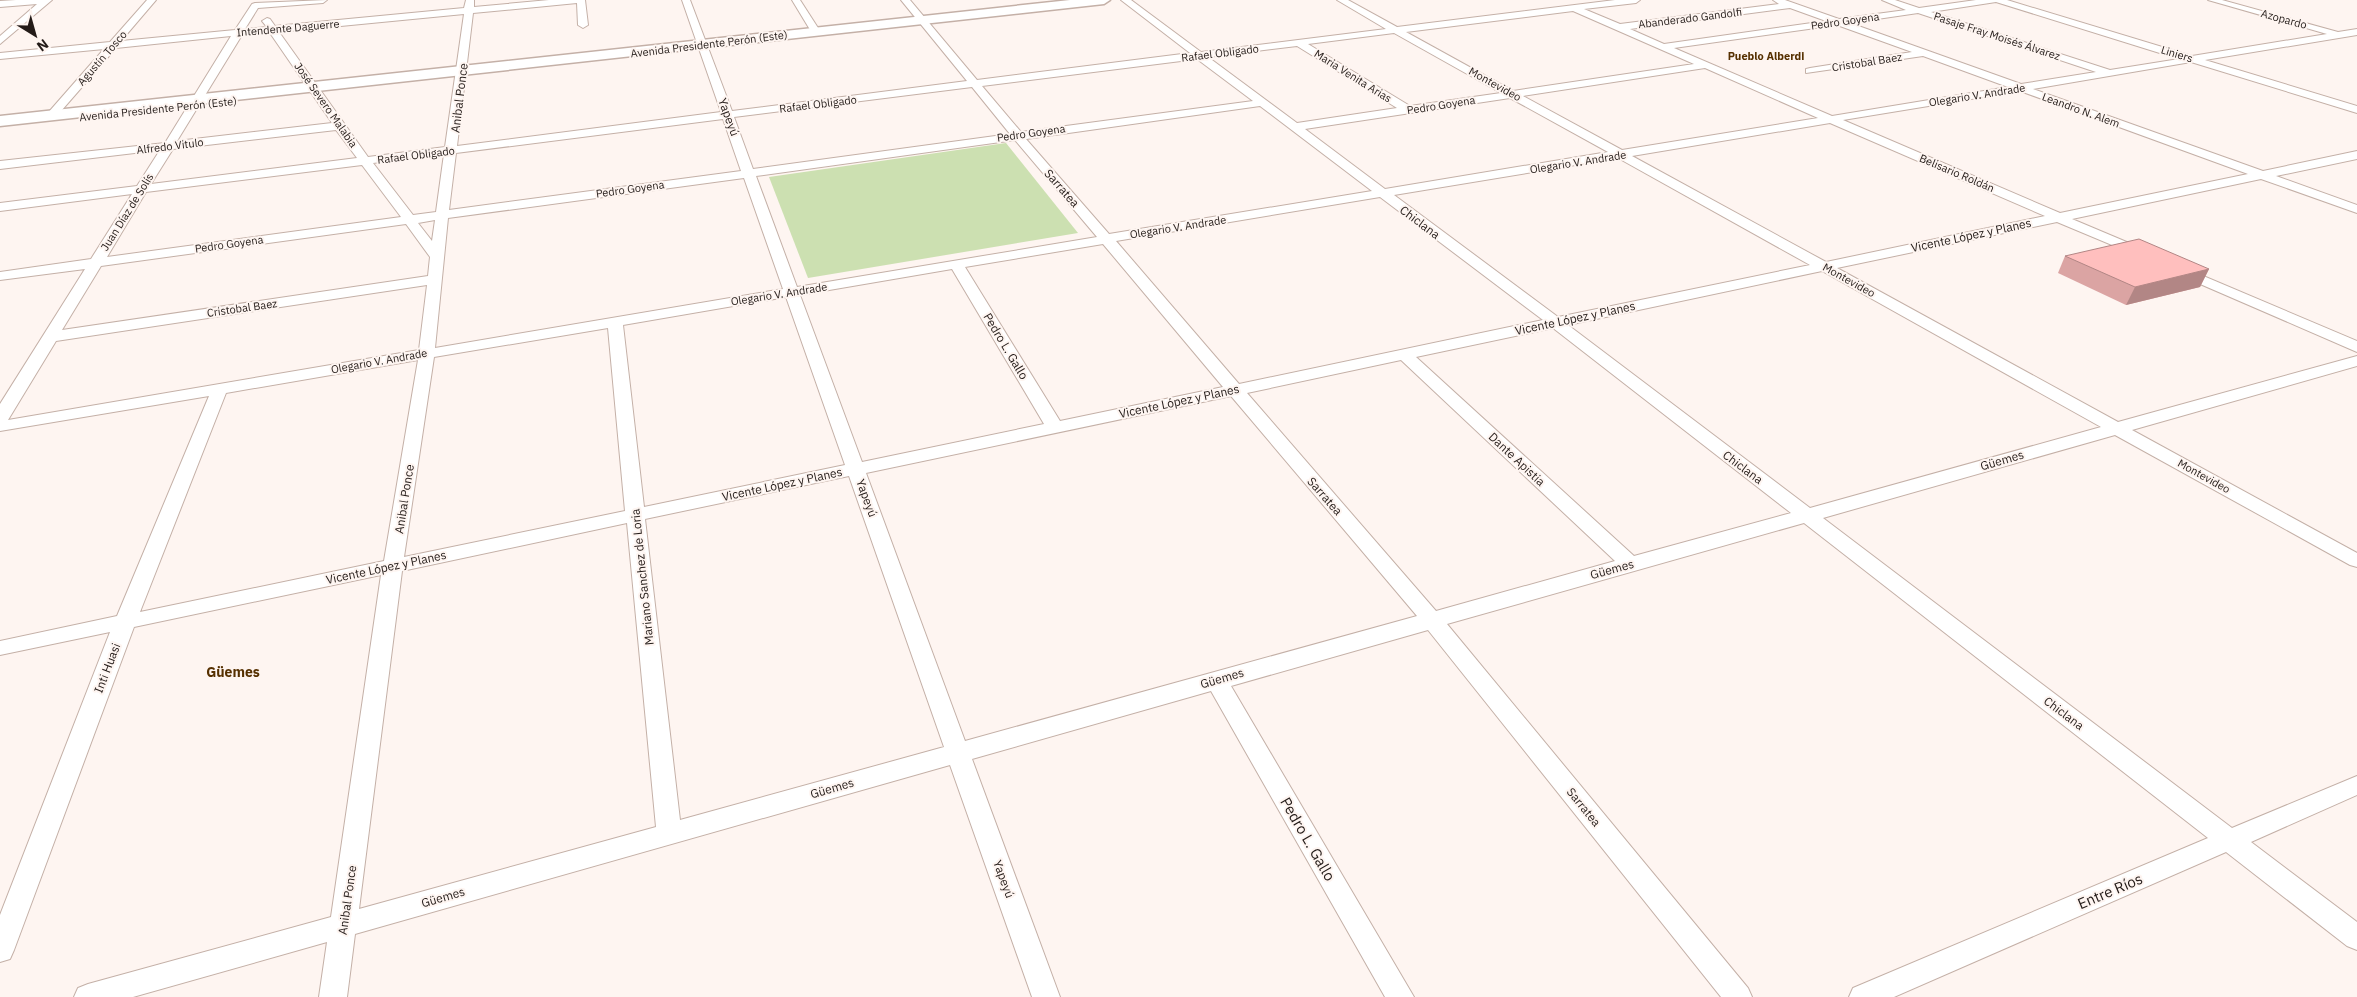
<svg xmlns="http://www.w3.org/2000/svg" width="2357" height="997" viewBox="0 0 2357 997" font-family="'IBM Plex Sans',sans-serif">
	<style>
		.green { fill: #cce0b1 }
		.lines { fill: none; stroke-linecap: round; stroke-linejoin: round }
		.minor-casing { stroke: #c4b0a7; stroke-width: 2 }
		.secondary-casing { stroke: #c4b0a7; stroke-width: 3 }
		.minor { fill: #fff; fill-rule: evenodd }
		.secondary { fill: #fff; fill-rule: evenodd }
		.wall { fill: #dba4a3 }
		.shaded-wall { fill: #b28685 }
		.building { fill: #ffbfbe; stroke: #b28685 }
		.labels { text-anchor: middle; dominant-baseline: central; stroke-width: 4; stroke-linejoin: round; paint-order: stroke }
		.far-street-label { font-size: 11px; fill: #231b18; stroke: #fef5f1 }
		.far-neighbourhood-label { font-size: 11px; font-weight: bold; fill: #563000; stroke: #fef5f1 }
		.street-label { font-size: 12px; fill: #231b18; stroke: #fef5f1 }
		.neighbourhood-label { font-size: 14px; font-weight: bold; fill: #563000; stroke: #fef5f1 }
		.near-street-label { font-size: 15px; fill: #231b18; stroke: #fef5f1 }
	</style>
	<rect width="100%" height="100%" fill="#fef5f1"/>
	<!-- green -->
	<path class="green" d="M 1006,143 L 1078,233 L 808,278 L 769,177 Z"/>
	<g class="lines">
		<!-- minor casing -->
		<g class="minor-casing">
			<g id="minor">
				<path d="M 16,0 L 52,0 L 0,44 L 0,36 L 37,4 L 0,7 L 0,1 Z"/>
				<path d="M 147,0 L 156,0 L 121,41 L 235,30 L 252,4 L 255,3 L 327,0 L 323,3 L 258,8 L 245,29 L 267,27 L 262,21 L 267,18 L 270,19 L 275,26 L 464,8 L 466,0 L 474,0 L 474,7 L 549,0 L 585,0 L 588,25 L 583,28 L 578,25 L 577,3 L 473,13 L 457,146 L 721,112 L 682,0 L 690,0 L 732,111 L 967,81 L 901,0 L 910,0 L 977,80 L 1190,53 L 1121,0 L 1131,0 L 1201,52 L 1386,29 L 1337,0 L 1348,0 L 1397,27 L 1615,0 L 1640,0 L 1636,3 L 1584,9 L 1620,24 L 1779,4 L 1773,0 L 1785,0 L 1839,19 L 1906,10 L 1882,0 L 1895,0 L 1919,8 L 1976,0 L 2007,0 L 2192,56 L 2327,34 L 2208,0 L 2222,0 L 2338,32 L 2357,29 L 2357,35 L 2205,60 L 2357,106 L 2357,113 L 2191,62 L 2033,89 L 2263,171 L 2357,151 L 2357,159 L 2276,176 L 2357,205 L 2357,213 L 2261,179 L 2072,219 L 2148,251 L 2150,254 L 2148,257 L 2143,258 L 2057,222 L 1837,268 L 2118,422 L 2357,356 L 2357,366 L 2132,430 L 2357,553 L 2357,567 L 2350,565 L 2115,435 L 1823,518 L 2232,828 L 2357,776 L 2357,795 L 2251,842 L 2357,922 L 2357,950 L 2347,946 L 2226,852 L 1894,997 L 1849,997 L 1853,988 L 2208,838 L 1804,523 L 1447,624 L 1748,988 L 1752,997 L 1721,997 L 1428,630 L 1231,686 L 1414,997 L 1385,997 L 1211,691 L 972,759 L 1060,997 L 1032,997 L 950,765 L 355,934 L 347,997 L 319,997 L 327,942 L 133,997 L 74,997 L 78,988 L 88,984 L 331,917 L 381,575 L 134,627 L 14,950 L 10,959 L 0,962 L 0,915 L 110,632 L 0,655 L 0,641 L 117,616 L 209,396 L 0,431 L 0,404 L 85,269 L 0,280 L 0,272 L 91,259 L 132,194 L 0,211 L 0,203 L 137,186 L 160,150 L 0,169 L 0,161 L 165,143 L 231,36 L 116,48 L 55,118 L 47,118 L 47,114 L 104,49 L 0,59 L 0,53 L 110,42 ZM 1996,2 L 2179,59 L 2110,70 L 1931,12 ZM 1790,8 L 1826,21 L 1664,44 L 1630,29 ZM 1573,11 L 1694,64 L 1513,91 L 1406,32 ZM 1918,13 L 2096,72 L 2021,84 L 1850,23 ZM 464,14 L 445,147 L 368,157 L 279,32 ZM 1837,25 L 1912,52 L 1810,68 L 1806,69 L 1806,73 L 1923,56 L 2008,87 L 1832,116 L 1674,48 ZM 270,33 L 332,123 L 177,141 L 242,35 ZM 1394,33 L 1501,93 L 1410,106 L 1308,44 ZM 1297,46 L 1397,108 L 1297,123 L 1208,57 ZM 1197,59 L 1253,101 L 1021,132 L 982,86 ZM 1705,68 L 1818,118 L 1622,150 L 1523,96 ZM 972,87 L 1010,134 L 753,169 L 734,117 ZM 2020,91 L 2248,174 L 2060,213 L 1843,120 ZM 1510,98 L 1608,152 L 1385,189 L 1305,129 ZM 1260,106 L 1372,191 L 1109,234 L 1026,139 ZM 723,119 L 741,171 L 449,210 L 456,153 ZM 1830,123 L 2045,216 L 1826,262 L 1632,156 ZM 336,130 L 357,158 L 151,184 L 173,149 ZM 1015,140 L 1097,237 L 797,287 L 756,176 ZM 444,154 L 436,212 L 413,215 L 373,163 ZM 1618,158 L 1810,265 L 1558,317 L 1394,195 ZM 362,165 L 401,217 L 107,257 L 146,192 ZM 744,178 L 783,289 L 435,348 L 448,218 ZM 1380,197 L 1543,320 L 1239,384 L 1116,241 ZM 435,220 L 432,241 L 418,223 ZM 406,224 L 430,257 L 428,276 L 62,330 L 101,266 ZM 1103,244 L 1223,387 L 1060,421 L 965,267 ZM 952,269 L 1044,424 L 862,462 L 800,295 ZM 1822,271 L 2101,427 L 1810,508 L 1568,325 ZM 427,285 L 419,350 L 8,420 L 56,341 ZM 786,297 L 845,465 L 644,507 L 623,325 ZM 608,328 L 625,511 L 404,557 L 434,357 ZM 1553,328 L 1791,513 L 1634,556 L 1416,357 ZM 418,360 L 384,561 L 140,612 L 226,393 ZM 1401,360 L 1615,561 L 1436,611 L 1247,393 ZM 1231,396 L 1417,616 L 965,741 L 866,473 ZM 849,476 L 944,747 L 680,820 L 645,519 ZM 627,523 L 656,827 L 359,909 L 402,571 Z"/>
				<path d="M 792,0 L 800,0 L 820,31 L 818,33 L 812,33 Z"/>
				<path d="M 2182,267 L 2357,341 L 2357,352 L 2177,274 L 2175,271 L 2177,268 Z"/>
			</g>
		</g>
		<!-- secondary casing -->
		<g class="secondary-casing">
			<path id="secondary" d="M 1070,0 L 1110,0 L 1104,4 L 0,126 L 0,116 Z"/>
		</g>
		<!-- minor -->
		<use href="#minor" class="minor"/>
		<!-- secondary -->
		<use href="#secondary" class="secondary"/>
	</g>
	<!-- wall -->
	<path class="wall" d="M 2065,256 L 2209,269 L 2200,287 L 2126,305 L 2058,273 Z"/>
	<!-- shaded-wall -->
	<path class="shaded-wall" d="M 2209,269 L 2200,287 L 2126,305 L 2135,287 Z"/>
	<!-- building -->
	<path class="building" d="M 2139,239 L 2209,269 L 2135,287 L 2065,256 Z"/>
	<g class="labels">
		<!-- far-street labels -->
		<g class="far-street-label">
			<text transform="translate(1690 18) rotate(-7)">Abanderado Gandolfi</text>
			<text transform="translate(2284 19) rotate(15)">Azopardo</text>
			<text transform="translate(1845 21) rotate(-8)">Pedro Goyena</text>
			<text transform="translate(288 28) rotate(-5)">Intendente Daguerre</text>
			<text transform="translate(1997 36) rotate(18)">Pasaje Fray Moisés Álvarez</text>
			<text transform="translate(709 44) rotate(-7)">Avenida Presidente Perón (Este)</text>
			<text transform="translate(1220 53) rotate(-7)">Rafael Obligado</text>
			<text transform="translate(2177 54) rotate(17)">Liniers</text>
			<text transform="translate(102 58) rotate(-49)">Agustín Tosco</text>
			<text transform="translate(1867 62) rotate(-9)">Cristobal Baez</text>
			<text transform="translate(1353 76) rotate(32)">Maria Venita Arias</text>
			<text transform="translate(1495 84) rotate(29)">Montevideo</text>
			<text transform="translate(1977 95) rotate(-9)">Olegario V. Andrade</text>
			<text transform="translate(818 104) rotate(-7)">Rafael Obligado</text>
			<text transform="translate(326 105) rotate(55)">José Severo Malabia</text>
			<text transform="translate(1441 105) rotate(-9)">Pedro Goyena</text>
			<text transform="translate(158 109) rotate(-6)">Avenida Presidente Perón (Este)</text>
			<text transform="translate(2081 110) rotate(20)">Leandro N. Alem</text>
			<text transform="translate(1031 133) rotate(-8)">Pedro Goyena</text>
			<text transform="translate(170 146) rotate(-7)">Alfredo Vitulo</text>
			<text transform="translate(416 155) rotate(-7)">Rafael Obligado</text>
			<text transform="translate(1578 162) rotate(-9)">Olegario V. Andrade</text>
			<text transform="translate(1957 173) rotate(23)">Belisario Roldán</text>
			<text transform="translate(630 189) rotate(-8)">Pedro Goyena</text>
			<text transform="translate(127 212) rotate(-58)">Juan Díaz de Solís</text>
			<text transform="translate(1178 227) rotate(-9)">Olegario V. Andrade</text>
			<text transform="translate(229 244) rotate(-8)">Pedro Goyena</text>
			<text transform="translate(1849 280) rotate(29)">Montevideo</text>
			<text transform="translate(779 294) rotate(-9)">Olegario V. Andrade</text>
			<text transform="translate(242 308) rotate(-8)">Cristobal Baez</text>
			<text transform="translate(379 361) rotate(-10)">Olegario V. Andrade</text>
			<text transform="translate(2204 476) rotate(29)">Montevideo</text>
		</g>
		<!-- far-neighbourhood labels -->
		<g class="far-neighbourhood-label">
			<text x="1766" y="56">Pueblo Alberdi</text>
		</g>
		<!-- street labels -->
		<g class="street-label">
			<text transform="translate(459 98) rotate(-83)">Anibal Ponce</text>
			<text transform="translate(729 117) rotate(70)">Yapeyú</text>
			<text transform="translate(1062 188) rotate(49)">Sarratea</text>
			<text transform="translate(1420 222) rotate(37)">Chiclana</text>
			<text transform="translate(1971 235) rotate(-12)">Vicente López y Planes</text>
			<text transform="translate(1575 318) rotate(-12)">Vicente López y Planes</text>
			<text transform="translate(1006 346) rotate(59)">Pedro L. Gallo</text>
			<text transform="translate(1179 401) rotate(-12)">Vicente López y Planes</text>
			<text transform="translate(1517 459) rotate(43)">Dante Apistia</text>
			<text transform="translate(2002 460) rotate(-16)">Güemes</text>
			<text transform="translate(1743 467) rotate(37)">Chiclana</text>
			<text transform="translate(782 484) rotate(-12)">Vicente López y Planes</text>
			<text transform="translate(1325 496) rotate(49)">Sarratea</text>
			<text transform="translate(867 498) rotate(70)">Yapeyú</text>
			<text transform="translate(404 499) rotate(-81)">Anibal Ponce</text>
			<text transform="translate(386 567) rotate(-12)">Vicente López y Planes</text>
			<text transform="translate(1612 569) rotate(-15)">Güemes</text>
			<text transform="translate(642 577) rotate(-96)">Mariano Sanchez de Loria</text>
			<text transform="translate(107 668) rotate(-69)">Inti Huasi</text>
			<text transform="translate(1222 678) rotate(-16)">Güemes</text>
			<text transform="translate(2064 713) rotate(37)">Chiclana</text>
			<text transform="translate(832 788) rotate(-16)">Güemes</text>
			<text transform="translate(1584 807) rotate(51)">Sarratea</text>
			<text transform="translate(1004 879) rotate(70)">Yapeyú</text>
			<text transform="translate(443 897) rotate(-16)">Güemes</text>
			<text transform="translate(347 900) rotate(-82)">Anibal Ponce</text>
		</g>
		<!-- neighbourhood labels -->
		<g class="neighbourhood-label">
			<text x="233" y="672">Güemes</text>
		</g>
		<!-- near-street labels -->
		<g class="near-street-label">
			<text transform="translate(1308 839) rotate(60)">Pedro L. Gallo</text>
			<text transform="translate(2110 891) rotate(-23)">Entre Ríos</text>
		</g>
	</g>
	<!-- north arrow -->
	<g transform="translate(35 35) rotate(143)" stroke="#fef5f1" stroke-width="4" paint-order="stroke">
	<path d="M0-4L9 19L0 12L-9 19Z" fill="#231b18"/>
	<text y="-8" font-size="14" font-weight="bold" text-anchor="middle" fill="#231b18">N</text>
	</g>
</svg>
